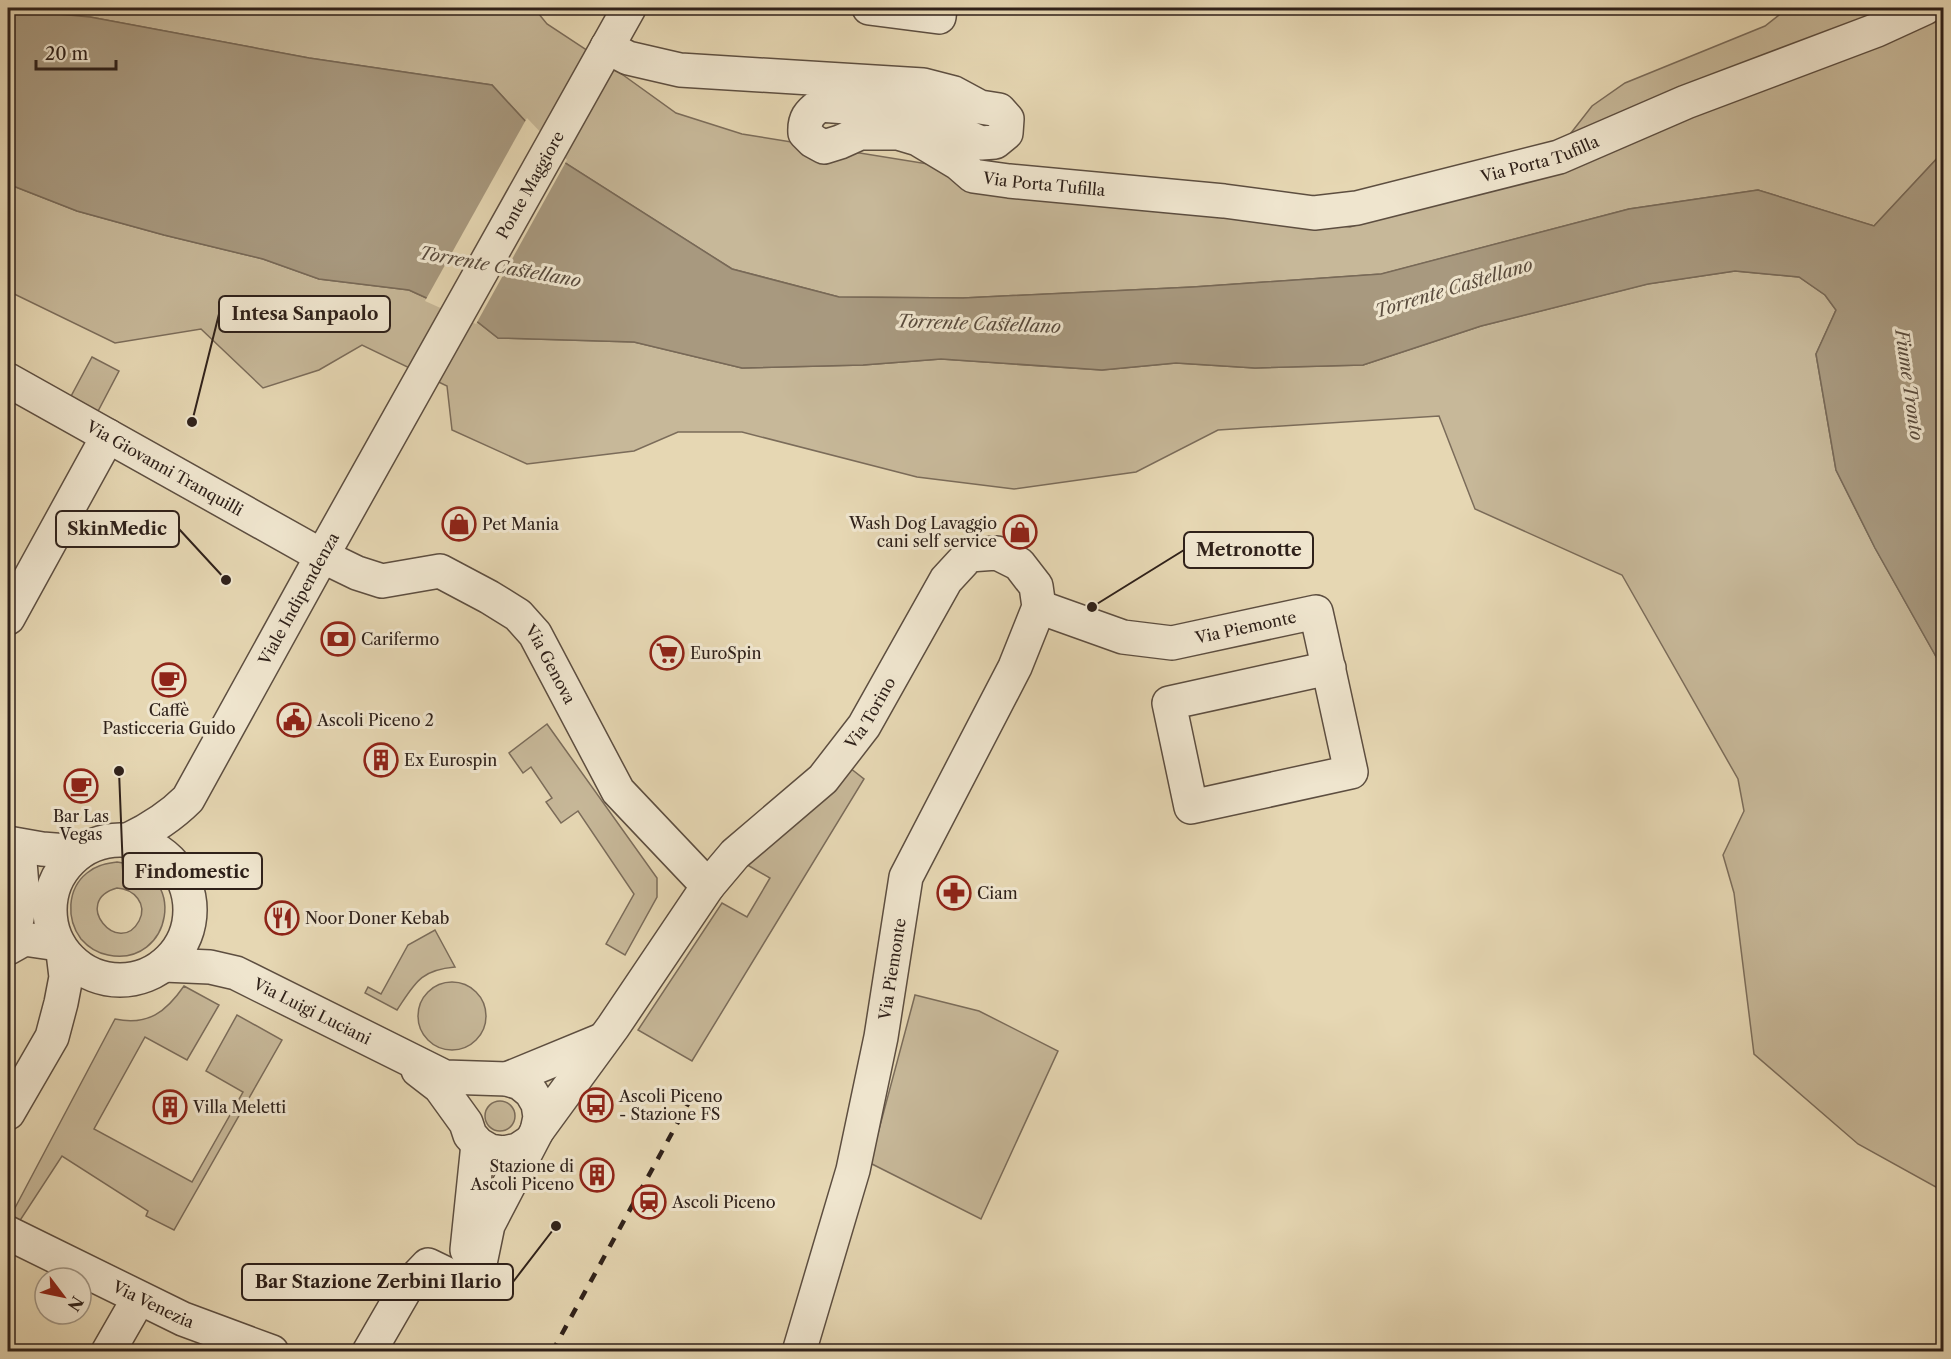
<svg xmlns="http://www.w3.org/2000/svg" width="1951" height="1359" viewBox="0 0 1951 1359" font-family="'Libre Caslon Text',serif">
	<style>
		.green { fill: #c7b899; stroke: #7b6c5a; stroke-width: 1.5; fill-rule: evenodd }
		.water { fill: #a8997f; stroke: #786957; stroke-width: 1.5 }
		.pier { fill: #e6d7b3 }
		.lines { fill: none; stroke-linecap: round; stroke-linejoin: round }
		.minor-casing { stroke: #5d4e40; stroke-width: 36 }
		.minor { stroke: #efe5ce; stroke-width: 33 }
		.rail { stroke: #2f211a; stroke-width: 4.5; stroke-dasharray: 10 10; stroke-linecap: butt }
		.labels { text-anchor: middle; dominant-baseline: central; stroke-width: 6; stroke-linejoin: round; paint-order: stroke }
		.street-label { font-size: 16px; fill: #2f211a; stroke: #efe5ce }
		.poi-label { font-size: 16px; fill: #2f211a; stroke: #efe5ce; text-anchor: start }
		.water-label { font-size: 18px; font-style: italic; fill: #594b3d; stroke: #efe5ce }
		.leader { fill: none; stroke: #2f211a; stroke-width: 2 }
		.callout-dot { fill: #2f211a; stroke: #efe5ce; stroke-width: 2 }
		.callout { fill: #efe5ce; stroke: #2f211a; stroke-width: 2 }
		.callout-label { font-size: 18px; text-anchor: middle; font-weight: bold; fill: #2f211a }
	</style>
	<rect width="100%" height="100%" fill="#e6d7b3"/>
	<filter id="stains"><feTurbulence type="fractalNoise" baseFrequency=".00333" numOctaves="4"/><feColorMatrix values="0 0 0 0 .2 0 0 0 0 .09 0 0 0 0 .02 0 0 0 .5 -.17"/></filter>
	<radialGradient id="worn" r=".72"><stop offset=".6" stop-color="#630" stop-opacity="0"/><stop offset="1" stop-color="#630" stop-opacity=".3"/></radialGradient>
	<!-- green -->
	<g class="green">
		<path d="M 9,8 L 534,8 L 547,24 L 605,62 L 676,113 L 742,134 L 1101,192 L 1350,227 L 1542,170 L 1592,106 L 1625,83 L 1765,26 L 1788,8 L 1943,8 L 1943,152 L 1874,226 L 1758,190 L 1629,209 L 1382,274 L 1193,287 L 963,298 L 839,297 L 732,269 L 562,161 L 492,85 L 309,58 L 90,17 L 14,10 Z"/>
		<path d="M 8,184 L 77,211 L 164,235 L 263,259 L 319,279 L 409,290 L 475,320 L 498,338 L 634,342 L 742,368 L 863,365 L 941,359 L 1102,370 L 1176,363 L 1255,368 L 1363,365 L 1481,326 L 1647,284 L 1735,271 L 1799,277 L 1825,295 L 1836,310 L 1816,354 L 1836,470 L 1875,548 L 1943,669 L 1943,1191 L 1858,1144 L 1754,1054 L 1734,893 L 1723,855 L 1744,811 L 1738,779 L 1622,575 L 1475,509 L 1439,416 L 1218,430 L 1136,472 L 1014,489 L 917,477 L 742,432 L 678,432 L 634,451 L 527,464 L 452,430 L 447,386 L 362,345 L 319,370 L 263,388 L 201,329 L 115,343 L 8,291 Z"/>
		<path d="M 92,357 L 119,371 L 96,415 L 69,400 Z"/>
		<path d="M 547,724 L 657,878 L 657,897 L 625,955 L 606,944 L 634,894 L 578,811 L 561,823 L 546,802 L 552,798 L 531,767 L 523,773 L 509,753 Z"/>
		<path d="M 850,768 L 864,779 L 692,1061 L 638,1030 L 722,903 L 747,917 L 770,878 L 744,863 Z"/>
		<path d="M 117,862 C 192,870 171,968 108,955 C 97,953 88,947 81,939 C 66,919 67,889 87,873 C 96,865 106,864 117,862 ZM 117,888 C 134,889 148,904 139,921 C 119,958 70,901 117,888 Z"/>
		<path d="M 435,930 L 455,967 C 420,970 415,983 397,1010 L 365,993 L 368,987 L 381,994 L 408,945 Z"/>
		<circle cx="452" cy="1016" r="34"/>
		<path d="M 184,986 L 219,1005 L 187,1060 L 145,1037 L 94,1129 L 192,1182 L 243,1092 L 206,1071 L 237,1015 L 282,1040 L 174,1230 L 146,1216 L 148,1211 L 62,1156 L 19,1222 L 8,1221 L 115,1019 C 148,1026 166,1012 184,986 Z"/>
		<path d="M 915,995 L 979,1011 L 1058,1051 L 981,1219 L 870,1163 Z"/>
		<circle cx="500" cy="1116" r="15"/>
	</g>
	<!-- water -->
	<path class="water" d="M 8,8 L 14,10 L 90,17 L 309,58 L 492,85 L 562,161 L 732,269 L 839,297 L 963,298 L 1193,287 L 1381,274 L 1629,209 L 1758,190 L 1874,226 L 1943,152 L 1944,444 L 1942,459 L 1944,462 L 1943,669 L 1875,548 L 1836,470 L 1816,354 L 1836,310 L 1825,295 L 1799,277 L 1735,271 L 1648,284 L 1481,326 L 1363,365 L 1255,368 L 1176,363 L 1102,370 L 941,359 L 863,365 L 742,368 L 634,342 L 498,338 L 475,320 L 409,290 L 319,279 L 263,259 L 164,235 L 77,211 L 8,184 Z"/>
	<!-- pier -->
	<path class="pier" d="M 527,118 L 567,160 L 476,324 L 425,301 Z"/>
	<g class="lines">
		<!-- minor casing -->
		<g class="minor-casing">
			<g id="minor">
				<path d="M 869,8 L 939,17 L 940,8"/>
				<path id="s1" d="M 607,47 L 628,58 L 680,70 L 923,85 L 954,93 L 980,107 L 999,110 L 1007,119 L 1006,133 L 995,142 L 981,143 L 967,137 L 947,123 L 926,113 L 820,105 C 809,113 804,119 805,133 L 813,141 L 824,147 L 840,142 L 860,133 L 898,133 L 918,139 L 958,163 L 973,176 L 1009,181 L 1224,201 L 1314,213 L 1357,208 L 1559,157 L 1686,102 L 1877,30 L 1925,8"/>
				<path id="s2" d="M 8,380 L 322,556 L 357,573 L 382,581 L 440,571 L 489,597 L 518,615 L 535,634 L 618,791 L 708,886"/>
				<path id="s3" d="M 1039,607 L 1123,637 L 1172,643 L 1316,612 C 1328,665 1339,718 1351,772 L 1191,807 L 1169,703 L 1329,668"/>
				<path d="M 8,618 L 108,436"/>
				<path id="s4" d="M 128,840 C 151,829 170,817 188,799 L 322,556 L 629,8"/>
				<circle cx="120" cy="910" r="70"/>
				<path d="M 8,843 L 42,849 L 80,852"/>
				<path d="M 17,919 L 22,886 L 20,862"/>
				<path d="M 8,948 L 24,939 L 58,944"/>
				<path id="s5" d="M 164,965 L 210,967 L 236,973 L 445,1077 L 507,1079 L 520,1083 L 531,1092 L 538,1104 L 540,1117 L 537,1131"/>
				<path d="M 418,1070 L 440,1087 L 466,1123 L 470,1135 L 478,1144 L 490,1151 L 504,1153 L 518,1150 L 530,1142"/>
				<path d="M 507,1079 L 602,1040"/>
				<path d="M 8,1113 L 52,1037 L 61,1003 L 66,977 L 63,952"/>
				<path id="s6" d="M 8,1233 L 183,1319 L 272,1352"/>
				<path d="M 467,1250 L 478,1144"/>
				<path d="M 108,1352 L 139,1298"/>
				<path id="s7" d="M 369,1352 L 406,1288 L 428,1265 L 457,1279 L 477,1278 L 488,1225 L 537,1131 L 613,1027 L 708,886 L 735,854 L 823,779 L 864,726 L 946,580 L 969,555 L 997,553 L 1019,564 L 1036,586 L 1039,607 L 1015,667 L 906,877 L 881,1037 L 853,1170 L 799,1352"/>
			</g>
		</g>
		<!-- minor -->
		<use href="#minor" class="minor"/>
		<!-- rail -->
		<path class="rail" d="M 552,1352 L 695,1091"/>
	</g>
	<!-- icons -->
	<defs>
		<g id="shop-ring" transform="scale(1.725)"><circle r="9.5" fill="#efe5ce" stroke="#8f2418" stroke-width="1.5"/><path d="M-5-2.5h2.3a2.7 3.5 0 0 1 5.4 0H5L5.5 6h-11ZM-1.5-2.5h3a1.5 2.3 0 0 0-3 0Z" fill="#8f2418"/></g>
		<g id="bank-ring" transform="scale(1.725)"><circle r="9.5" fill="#efe5ce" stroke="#8f2418" stroke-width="1.5"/><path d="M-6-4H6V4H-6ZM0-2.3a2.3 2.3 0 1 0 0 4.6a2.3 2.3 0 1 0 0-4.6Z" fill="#8f2418"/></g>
		<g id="supermarket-ring" transform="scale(1.725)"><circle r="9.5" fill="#efe5ce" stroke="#8f2418" stroke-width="1.5"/><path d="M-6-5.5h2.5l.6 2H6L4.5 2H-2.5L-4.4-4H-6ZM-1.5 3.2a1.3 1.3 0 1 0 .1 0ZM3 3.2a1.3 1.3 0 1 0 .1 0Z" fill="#8f2418"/></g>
		<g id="cafe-ring" transform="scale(1.725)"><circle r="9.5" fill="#efe5ce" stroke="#8f2418" stroke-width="1.5"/><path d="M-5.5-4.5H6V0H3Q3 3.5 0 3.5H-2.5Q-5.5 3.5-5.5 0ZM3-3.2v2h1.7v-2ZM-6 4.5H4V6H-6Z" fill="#8f2418"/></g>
		<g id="civic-ring" transform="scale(1.725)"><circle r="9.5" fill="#efe5ce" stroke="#8f2418" stroke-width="1.5"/><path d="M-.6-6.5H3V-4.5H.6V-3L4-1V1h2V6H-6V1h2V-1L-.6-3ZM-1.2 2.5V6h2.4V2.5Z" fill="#8f2418"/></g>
		<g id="building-ring" transform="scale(1.725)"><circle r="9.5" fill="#efe5ce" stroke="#8f2418" stroke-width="1.5"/><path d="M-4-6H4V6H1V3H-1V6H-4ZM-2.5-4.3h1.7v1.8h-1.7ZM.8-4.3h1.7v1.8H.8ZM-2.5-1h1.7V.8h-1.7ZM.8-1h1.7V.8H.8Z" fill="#8f2418"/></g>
		<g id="pharmacy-ring" transform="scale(1.725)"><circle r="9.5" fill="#efe5ce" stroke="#8f2418" stroke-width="1.5"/><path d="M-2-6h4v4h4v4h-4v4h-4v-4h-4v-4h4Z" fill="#8f2418"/></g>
		<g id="restaurant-ring" transform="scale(1.725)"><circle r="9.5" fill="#efe5ce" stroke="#8f2418" stroke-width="1.5"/><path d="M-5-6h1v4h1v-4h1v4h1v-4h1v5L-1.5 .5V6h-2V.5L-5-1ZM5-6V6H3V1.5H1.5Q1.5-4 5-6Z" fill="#8f2418"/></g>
		<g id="bus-ring" transform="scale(1.725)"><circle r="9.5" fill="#efe5ce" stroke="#8f2418" stroke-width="1.5"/><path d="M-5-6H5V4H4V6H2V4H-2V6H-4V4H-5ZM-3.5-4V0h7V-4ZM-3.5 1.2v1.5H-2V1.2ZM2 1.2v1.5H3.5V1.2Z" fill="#8f2418"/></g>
		<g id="station-ring" transform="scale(1.725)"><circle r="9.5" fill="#efe5ce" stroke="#8f2418" stroke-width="1.5"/><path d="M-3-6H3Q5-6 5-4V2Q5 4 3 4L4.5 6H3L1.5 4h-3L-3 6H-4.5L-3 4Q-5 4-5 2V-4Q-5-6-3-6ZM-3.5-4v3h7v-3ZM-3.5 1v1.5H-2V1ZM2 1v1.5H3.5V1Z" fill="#8f2418"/></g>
	</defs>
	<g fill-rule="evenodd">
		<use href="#shop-ring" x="459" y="524"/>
		<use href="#shop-ring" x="1020" y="532"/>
		<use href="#bank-ring" x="338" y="639"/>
		<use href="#supermarket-ring" x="667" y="653"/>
		<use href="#cafe-ring" x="169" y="680"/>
		<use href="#civic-ring" x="294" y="720"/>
		<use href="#building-ring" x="381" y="760"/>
		<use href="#cafe-ring" x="81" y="786"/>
		<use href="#pharmacy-ring" x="954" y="893"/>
		<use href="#restaurant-ring" x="282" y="918"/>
		<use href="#bus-ring" x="596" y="1105"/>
		<use href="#building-ring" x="170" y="1107"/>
		<use href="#building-ring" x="597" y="1175"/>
		<use href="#station-ring" x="649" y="1202"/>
	</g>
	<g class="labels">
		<!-- street labels -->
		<g class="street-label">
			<text stroke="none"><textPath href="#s1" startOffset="1422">Via Porta Tufilla</textPath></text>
			<text stroke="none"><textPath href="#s1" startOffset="918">Via Porta Tufilla</textPath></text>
			<text stroke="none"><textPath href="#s4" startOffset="776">Ponte Maggiore</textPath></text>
			<text stroke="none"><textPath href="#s2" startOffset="180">Via Giovanni Tranquilli</textPath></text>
			<text stroke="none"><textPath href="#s4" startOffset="302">Viale Indipendenza</textPath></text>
			<text stroke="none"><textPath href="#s3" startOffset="214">Via Piemonte</textPath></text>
			<text stroke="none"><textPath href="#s2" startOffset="633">Via Genova</textPath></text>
			<text stroke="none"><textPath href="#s7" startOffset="856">Via Torino</textPath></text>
			<text transform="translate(892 969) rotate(-81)">Via Piemonte</text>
			<text stroke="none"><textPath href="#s5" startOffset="158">Via Luigi Luciani</textPath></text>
			<text stroke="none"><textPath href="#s6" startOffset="162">Via Venezia</textPath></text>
		</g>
		<!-- poi labels -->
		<g class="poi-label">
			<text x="997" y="523" text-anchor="end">Wash Dog Lavaggio<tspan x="997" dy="18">cani self service</tspan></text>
			<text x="482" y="524">Pet Mania</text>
			<text x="361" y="639">Carifermo</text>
			<text x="690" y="653">EuroSpin</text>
			<text x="169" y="710" text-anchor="middle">Caffè<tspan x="169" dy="18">Pasticceria Guido</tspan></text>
			<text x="317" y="720">Ascoli Piceno 2</text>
			<text x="404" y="760">Ex Eurospin</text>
			<text x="81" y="816" text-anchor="middle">Bar Las<tspan x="81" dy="18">Vegas</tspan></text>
			<text x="977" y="893">Ciam</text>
			<text x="305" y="918">Noor Doner Kebab</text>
			<text x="619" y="1096">Ascoli Piceno<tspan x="619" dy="18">- Stazione FS</tspan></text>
			<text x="193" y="1107">Villa Meletti</text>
			<text x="574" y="1166" text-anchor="end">Stazione di<tspan x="574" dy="18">Ascoli Piceno</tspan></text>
			<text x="672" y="1202">Ascoli Piceno</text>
		</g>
		<!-- water labels -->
		<g class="water-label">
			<text transform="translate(500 267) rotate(10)">Torrente Castellano</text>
			<text transform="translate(1454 288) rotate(-17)">Torrente Castellano</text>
			<text transform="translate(979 324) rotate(2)">Torrente Castellano</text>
			<text transform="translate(1909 385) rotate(82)">Fiume Tronto</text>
		</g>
	</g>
	<!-- callouts -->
	<path class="leader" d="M192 422L219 314M226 580L179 529M1092 607L1184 550M119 771L123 871M556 1226L513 1282"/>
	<g class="callout-dot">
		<circle cx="192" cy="422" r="6"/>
		<circle cx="226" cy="580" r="6"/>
		<circle cx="1092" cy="607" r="6"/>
		<circle cx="119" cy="771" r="6"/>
		<circle cx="556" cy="1226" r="6"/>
	</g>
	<g class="callout">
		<rect x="219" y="296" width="171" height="36" rx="6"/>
		<rect x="56" y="511" width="123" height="36" rx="6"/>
		<rect x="1184" y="532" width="129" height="36" rx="6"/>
		<rect x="123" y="853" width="139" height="36" rx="6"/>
		<rect x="242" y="1264" width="271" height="36" rx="6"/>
	</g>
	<g class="callout-label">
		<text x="305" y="320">Intesa Sanpaolo</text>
		<text x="117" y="535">SkinMedic</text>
		<text x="1249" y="556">Metronotte</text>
		<text x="192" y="878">Findomestic</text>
		<text x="378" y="1288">Bar Stazione Zerbini Ilario</text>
	</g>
	<!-- margin -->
	<rect width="1951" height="1359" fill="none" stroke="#e6d7b3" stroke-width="30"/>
	<rect x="9" y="9" width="1933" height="1341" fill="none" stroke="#2f211a" stroke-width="3"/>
	<rect x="15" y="15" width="1921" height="1329" fill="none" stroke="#2f211a" stroke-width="1.5"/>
	<!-- north arrow -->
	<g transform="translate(63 1296) rotate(122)"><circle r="28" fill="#efe5ce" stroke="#a29786" stroke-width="1.5"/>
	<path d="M0-4.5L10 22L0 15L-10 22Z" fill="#8f2418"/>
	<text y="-9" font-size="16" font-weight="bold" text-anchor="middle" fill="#2f211a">N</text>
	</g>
	<!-- scale -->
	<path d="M36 60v9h80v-9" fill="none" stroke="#2f211a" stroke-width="3"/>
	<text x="45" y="60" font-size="18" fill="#2f211a" stroke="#efe5ce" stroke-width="4.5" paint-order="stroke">20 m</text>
	<rect width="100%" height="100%" filter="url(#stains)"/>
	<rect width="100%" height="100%" fill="url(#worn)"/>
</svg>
